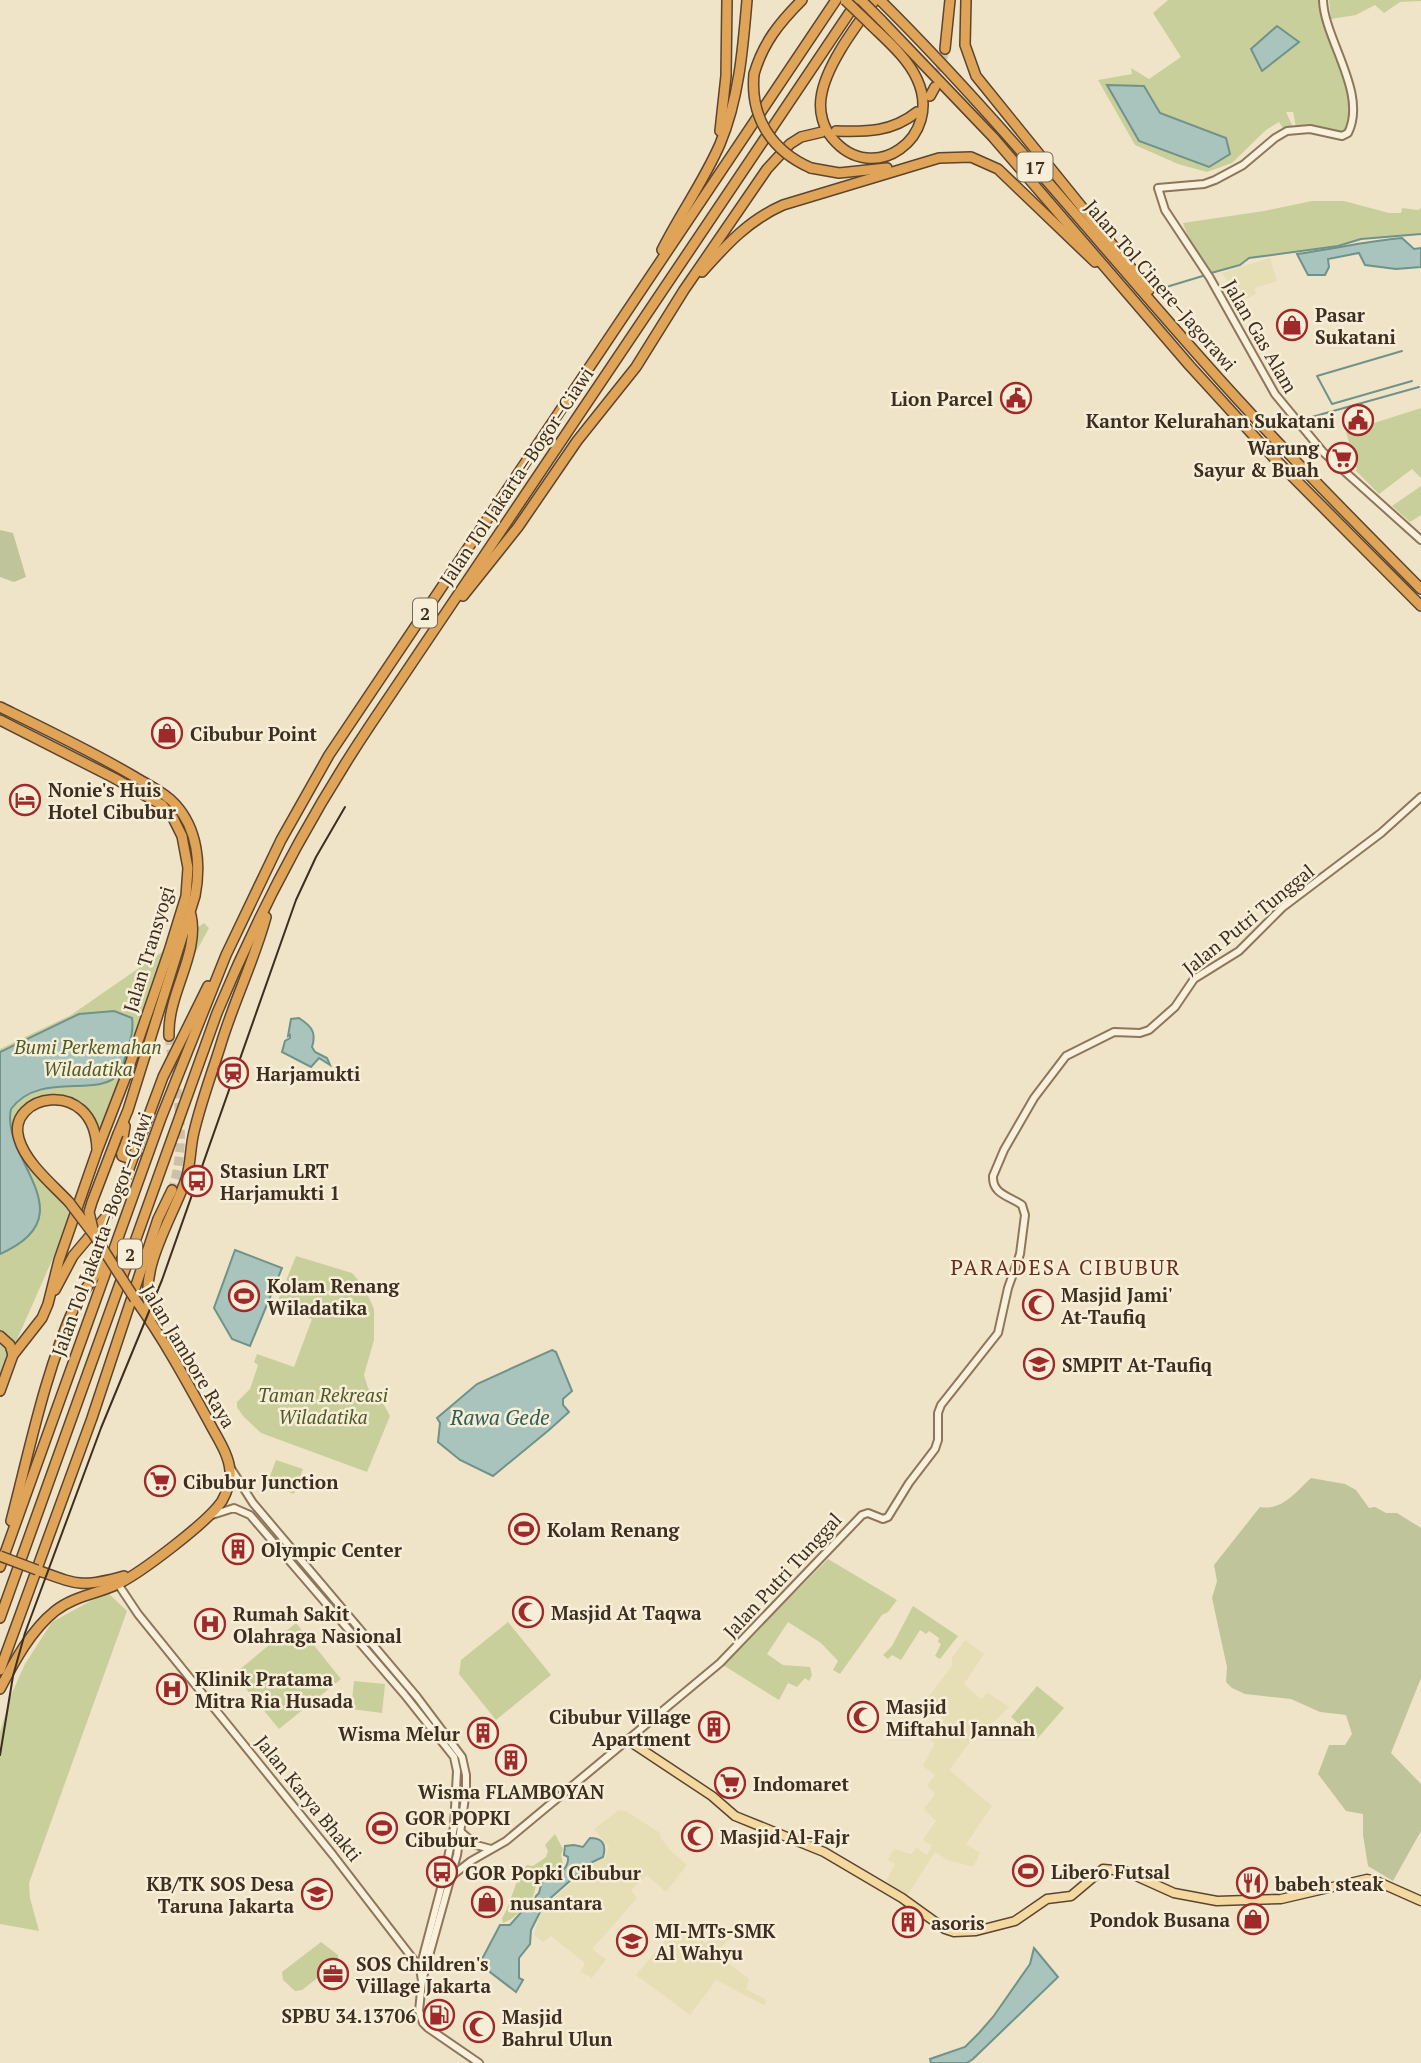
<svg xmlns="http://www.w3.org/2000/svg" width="1421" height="2063" viewBox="0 0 1421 2063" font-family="'PT Serif',serif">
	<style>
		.farmland { fill: #e6deb5 }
		.green { fill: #c9cf9b; fill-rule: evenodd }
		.cemetery { fill: #bfc49a }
		.water { fill: #a9c4bc; stroke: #6f938a; stroke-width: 2 }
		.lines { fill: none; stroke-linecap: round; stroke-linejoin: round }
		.stream { stroke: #6f938a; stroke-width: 2 }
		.highway-tunnel { stroke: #ccc0a6; stroke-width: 9; stroke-dasharray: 9 4.5; stroke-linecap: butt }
		.minor-casing { stroke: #8d765c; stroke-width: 10 }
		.major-casing { stroke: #5b4430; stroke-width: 11 }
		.highway-casing { stroke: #5b4430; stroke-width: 12 }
		.minor { stroke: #faf1dc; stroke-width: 6 }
		.major { stroke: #f3d9a0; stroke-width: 8 }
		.highway { stroke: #e0a458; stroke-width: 9 }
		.tram { stroke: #3d2e20; stroke-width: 2 }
		.highway-bridge-casing { stroke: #5b4430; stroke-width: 12; stroke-linecap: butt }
		.highway-bridge { stroke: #e0a458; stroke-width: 9 }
		.labels { text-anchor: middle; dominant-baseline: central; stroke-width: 5; stroke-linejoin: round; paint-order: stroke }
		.shield { fill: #f7eed8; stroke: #756857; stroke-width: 2 }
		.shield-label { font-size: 18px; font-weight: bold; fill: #3d2e20 }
		.street-label { font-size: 19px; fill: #3d2e20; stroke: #f7eed8 }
		.poi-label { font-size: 19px; font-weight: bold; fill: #3d2e20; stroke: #f7eed8; text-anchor: start }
		.park-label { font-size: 19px; font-style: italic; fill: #4d5a26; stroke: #f7eed8 }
		.neighbourhood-label { font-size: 21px; letter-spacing: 2px; fill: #6b2e1e; stroke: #f7eed8 }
		.water-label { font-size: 21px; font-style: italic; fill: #2f5d5a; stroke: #f7eed8 }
	</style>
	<rect width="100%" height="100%" fill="#f0e4c8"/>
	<!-- farmland -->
	<g class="farmland">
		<path d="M 1270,258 L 1277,281 L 1255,288 L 1256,294 L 1240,302 L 1222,273 Z"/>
		<path d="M 965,1640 L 984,1654 L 964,1684 L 981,1699 L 988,1693 L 1009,1707 L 976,1739 L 973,1738 L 949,1770 L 992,1806 L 966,1844 L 980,1853 L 973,1867 L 948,1860 L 935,1852 L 907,1896 L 886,1881 L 895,1864 L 888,1860 L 894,1849 L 911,1854 L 917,1848 L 927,1855 L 932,1846 L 923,1840 L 936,1821 L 924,1809 L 935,1794 L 927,1786 L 935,1775 L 923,1766 L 935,1743 L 930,1740 L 944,1720 L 925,1701 L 952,1666 L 952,1658 Z"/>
		<path d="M 619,1810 L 626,1811 L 660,1833 L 660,1837 L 671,1851 L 687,1865 L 666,1892 L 647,1875 L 631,1890 L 637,1898 L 592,1949 L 606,1959 L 592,1978 L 581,1972 L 585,1963 L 551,1936 L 543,1942 L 534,1935 L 539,1916 L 553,1899 L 583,1873 L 584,1868 L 606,1857 L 609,1847 L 594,1829 Z"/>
		<path d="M 677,1926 L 693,1940 L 699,1937 L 705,1943 L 721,1931 L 731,1937 L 712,1956 L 725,1966 L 730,1964 L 749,1979 L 746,1989 L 767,2000 L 764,2005 L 716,1980 L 690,2015 L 636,1975 Z"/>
	</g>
	<!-- green -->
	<g class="green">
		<path d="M 1168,0 L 1320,0 C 1322,11 1323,22 1326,33 C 1334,57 1363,111 1342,133 L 1319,128 L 1296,127 L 1293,112 L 1286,112 L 1293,127 L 1284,130 L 1279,122 L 1266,130 L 1232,163 L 1207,172 L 1178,164 L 1135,145 L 1098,80 L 1132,74 L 1131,68 L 1149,79 L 1181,57 L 1153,13 ZM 1299,41 L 1262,71 L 1251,50 ZM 1144,86 L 1160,113 L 1176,120 L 1139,141 Z"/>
		<path d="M 1329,0 L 1421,0 L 1421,1 L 1400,2 L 1384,13 L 1375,5 L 1356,15 L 1331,19 Z"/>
		<path d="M 1312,201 L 1344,201 L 1389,213 L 1401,213 L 1402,208 L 1418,210 L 1421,208 L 1421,234 L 1361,239 L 1338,246 L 1249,258 L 1240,265 L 1212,273 L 1188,237 L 1183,223 L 1264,211 Z"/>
		<path d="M 1421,408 L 1421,478 L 1412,469 L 1379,494 L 1356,471 L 1357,468 L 1337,450 L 1349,442 L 1346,432 Z"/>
		<path d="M 1421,486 L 1421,515 L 1410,522 L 1392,506 Z"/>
		<path d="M 204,923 L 209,928 L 119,1093 L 99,1144 L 77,1104 L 35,1102 L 15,1133 L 15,1141 L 32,1169 L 63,1200 L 72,1215 L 0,1378 L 0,1049 L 71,1015 Z"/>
		<path d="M 296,1256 L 352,1273 L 364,1287 L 374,1309 L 374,1340 L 364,1375 L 368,1388 L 384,1405 L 390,1416 L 367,1472 L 261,1433 L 243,1416 L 237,1407 L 237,1402 L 250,1389 L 258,1365 L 254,1362 L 257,1354 L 294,1367 L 312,1319 L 276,1305 Z"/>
		<path d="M 276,1460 L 303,1469 L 294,1494 L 267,1484 Z"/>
		<path d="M 828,1559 L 897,1600 L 888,1612 L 882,1615 L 840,1674 L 833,1670 L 838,1661 L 821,1643 L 788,1622 L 767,1654 L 783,1665 L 810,1667 L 812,1675 L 809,1681 L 805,1678 L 797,1687 L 788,1683 L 779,1700 L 723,1665 Z"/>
		<path d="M 107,1592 L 127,1611 L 29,1883 L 30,1898 L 39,1931 L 0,1924 L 0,1732 L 11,1695 L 25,1664 L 52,1622 Z"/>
		<path d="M 913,1606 L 958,1636 L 940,1659 L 935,1656 L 941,1644 L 938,1642 L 939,1638 L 929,1631 L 926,1634 L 920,1630 L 901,1660 L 892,1655 L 888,1659 L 883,1655 L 892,1646 Z"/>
		<path d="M 508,1622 L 551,1675 L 496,1720 L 459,1674 L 461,1660 Z"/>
		<path d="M 296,1623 L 341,1679 L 279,1729 L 234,1674 Z"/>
		<path d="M 354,1681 L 385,1684 L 382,1713 L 351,1709 Z"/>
		<path d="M 1037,1686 L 1064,1708 L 1037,1739 L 1011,1717 Z"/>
		<path d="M 555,1834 L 563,1849 L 561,1855 L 563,1863 L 552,1872 L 540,1873 L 531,1903 C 520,1909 515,1919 503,1923 L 502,1918 C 513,1901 514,1879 527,1865 L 533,1866 L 546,1857 L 548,1851 L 545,1845 Z"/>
		<path d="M 321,1942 L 338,1955 L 338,1962 L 302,1990 L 295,1991 L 283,1980 L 282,1972 Z"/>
	</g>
	<!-- cemetery -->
	<g class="cemetery">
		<path d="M 0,530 L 13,533 L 26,577 L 14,582 L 0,577 Z"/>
		<path d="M 1311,1478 L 1345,1484 L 1356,1490 L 1369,1508 L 1375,1507 L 1386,1513 L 1397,1513 L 1421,1528 L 1421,1678 L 1391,1753 L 1421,1784 L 1421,1831 L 1393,1881 L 1368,1866 L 1363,1835 L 1363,1814 L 1346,1811 L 1318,1774 L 1329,1745 L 1345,1745 L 1352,1734 L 1346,1715 L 1320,1712 L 1291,1699 L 1245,1694 L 1232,1688 L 1226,1682 L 1227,1667 L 1212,1598 L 1217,1581 L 1214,1565 L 1260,1507 C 1282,1511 1296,1492 1311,1478 Z"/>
	</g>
	<!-- water -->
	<g class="water">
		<path d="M 1277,26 L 1299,42 L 1262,71 L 1251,49 Z"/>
		<path d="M 1107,85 L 1144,86 L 1160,113 L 1226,138 L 1230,154 L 1209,167 L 1139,141 Z"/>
		<path d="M 1402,238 L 1414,249 L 1421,248 L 1421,267 L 1396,269 L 1365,265 L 1359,253 L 1328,259 L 1329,267 L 1325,275 L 1308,275 L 1297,254 C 1333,249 1367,241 1402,238 Z"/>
		<path d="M 114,1011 L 132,1018 C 134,1031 130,1041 126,1054 C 124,1061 123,1068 119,1074 C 98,1099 40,1070 11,1109 C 0,1160 89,1215 0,1254 L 0,1052 L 79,1014 Z"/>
		<path d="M 299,1018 C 311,1026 317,1032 312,1047 L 315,1052 L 327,1058 L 330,1065 L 319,1058 L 311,1067 L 282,1052 L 285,1041 L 290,1038 L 290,1035 L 288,1036 L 291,1019 Z"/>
		<path d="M 235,1250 L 282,1268 L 250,1346 L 232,1339 L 214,1308 Z"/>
		<path d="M 552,1350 L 556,1352 L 572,1391 L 563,1399 L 563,1405 L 569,1412 L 549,1430 L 493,1476 L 460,1460 L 438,1442 L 440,1423 L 437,1418 L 477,1384 Z"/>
		<path d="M 590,1838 C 602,1838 607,1844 603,1857 L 586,1865 L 580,1872 L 546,1902 L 541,1910 L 531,1930 L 530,1944 L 519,1958 L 519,1978 L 523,1980 L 516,1992 L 490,1972 L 485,1960 L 481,1961 L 500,1925 L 510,1925 L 523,1910 L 527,1911 L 533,1906 L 536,1896 L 539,1893 L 544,1874 L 551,1879 C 559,1873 569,1869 568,1857 L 564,1855 L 565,1846 L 574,1845 L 583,1847 Z"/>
		<path d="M 1034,1948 L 1058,1977 L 973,2059 L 967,2063 L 931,2063 L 930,2059 L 965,2047 L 979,2033 L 993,2017 L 1030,1964 Z"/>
	</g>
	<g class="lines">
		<!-- stream -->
		<g class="stream">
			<path d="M 1211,273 L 1240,265 L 1249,258 L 1338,246 L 1361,239 L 1421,234"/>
			<path d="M 1163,288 L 1206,275"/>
			<path d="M 1402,351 L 1317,376 L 1332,404 L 1412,381"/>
			<path d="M 1301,420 L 1419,387"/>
		</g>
		<!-- highway-tunnel -->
		<g class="highway-tunnel">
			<path d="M 937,85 L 945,49"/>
			<path d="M 169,1036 C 176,1088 189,1139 172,1190"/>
		</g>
		<!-- minor casing -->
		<g class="minor-casing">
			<g id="minor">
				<path d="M 1323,0 C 1324,39 1368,93 1348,133 L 1342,136 L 1310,129 L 1287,131 L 1275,138 L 1243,165 L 1215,180 L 1204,184 L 1158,188 L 1165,210 L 1210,278 L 1275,394 L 1323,452 L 1421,540"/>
				<path d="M 232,1470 L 253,1503 L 417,1697 L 462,1757 L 466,1775 L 466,1790 L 457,1855 L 422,1981 L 419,2011 L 423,2023 L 428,2028 L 479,2063"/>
				<path d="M 212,1515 L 234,1508 L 250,1515 L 404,1694 L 454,1757 L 457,1771 L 454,1827 L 445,1873 L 420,1968 L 422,1981"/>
				<path d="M 118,1584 L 138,1614 L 333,1855 L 420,1968"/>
				<path d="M 461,1832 L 476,1845 L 491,1849"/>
				<path d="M 453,1875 L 471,1861 L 506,1841 L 720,1663 L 862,1515 L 868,1513 L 883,1519 L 888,1517 L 909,1483 L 935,1449 L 938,1440 L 938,1413 L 941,1405 L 998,1333 L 1008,1288 L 1020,1254 L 1025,1215 L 1022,1205 C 1009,1196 992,1194 993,1176 L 1004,1150 L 1034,1098 L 1066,1056 L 1114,1032 L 1140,1033 L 1149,1030 L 1175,1007 L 1194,979 L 1239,951 L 1283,907 L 1381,833 L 1421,797"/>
			</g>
		</g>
		<!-- major casing -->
		<g class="major-casing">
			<path id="major" d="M 629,1741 L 712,1796 L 735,1816 L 824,1852 L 902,1898 L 945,1929 L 954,1932 L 976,1931 L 1015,1921 L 1047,1899 L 1071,1896 L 1103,1869 L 1125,1871 L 1174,1893 L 1217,1901 L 1281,1899 L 1367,1879 L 1376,1881 L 1421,1901"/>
		</g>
		<!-- highway casing -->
		<g class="highway-casing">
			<g id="highway">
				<path d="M 880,0 C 995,114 1097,242 1205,363 C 1274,441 1348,515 1421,589"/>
				<path d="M 966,0 L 965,45 L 976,76 L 1149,290"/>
				<path d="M 881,20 L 993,137 L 1190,366 L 1274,458 L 1421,606"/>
				<path d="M 869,23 C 886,40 907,57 917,79 C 944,137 873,188 832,138 C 823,127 819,112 821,98 C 825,66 856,26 875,0"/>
				<path d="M 945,49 L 950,0"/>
				<path d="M 754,74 C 763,43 779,23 802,0"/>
				<path d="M 930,96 L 935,87"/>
				<path d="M 720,131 L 726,76 L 727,0"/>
				<path d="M 836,131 C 867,132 892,132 917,112"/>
				<path d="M 811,168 L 839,173 L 887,168"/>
				<path d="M 662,250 C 680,214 704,181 720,144 C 739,99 743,48 747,0"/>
				<path d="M 702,272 C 727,244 749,220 783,205 L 939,158 L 971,157 L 998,169 L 1095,262"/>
				<path d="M 463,596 L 518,527 L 577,441 L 636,367 L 684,290 L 767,169 L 790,144 L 801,137 L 822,132"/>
				<path d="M 0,707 C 45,729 91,751 135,777 C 148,785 164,792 175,804 C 198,829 201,865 195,896 L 128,1110 L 118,1134"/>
				<path d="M 0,720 L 114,778 L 162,805 L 173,818 L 182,836 L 188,868 L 186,896 L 169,951 L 126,1076 L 97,1151 L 59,1260 L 48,1304 L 42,1318 L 13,1355 L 0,1391"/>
				<path d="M 169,1036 C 167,994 200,954 191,915"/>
				<path d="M 125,1126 L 121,1149 L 122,1156 L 128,1158 L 136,1153"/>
				<path d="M 69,1202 C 52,1184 26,1163 19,1139 C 5,1095 94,1075 97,1149"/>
				<path d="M 55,1290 L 73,1256 L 110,1212 L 120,1193 L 163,1077 L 208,986"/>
				<path d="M 82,1294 L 109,1256"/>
				<path d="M 152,1317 C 135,1273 172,1220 186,1179 C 191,1164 190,1147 194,1132 C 201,1102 212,1073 221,1044 C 234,1001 254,961 266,917"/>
				<path d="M 0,1336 L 10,1345 L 13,1355"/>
				<path d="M 11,1521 C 30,1448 45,1372 76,1303"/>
				<path d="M 0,1567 L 161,1118 L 226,955 L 281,840 L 329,755 L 836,0"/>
				<path d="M 37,1570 C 78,1585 81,1588 124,1576"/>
				<path d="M 0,1618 L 217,1013 C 259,912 310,815 371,724 L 858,0"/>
				<path d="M 0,1670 L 92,1418 L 158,1219 L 172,1190"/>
				<path d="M 0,1689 C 14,1662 31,1630 55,1611 C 74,1596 97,1594 118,1584 C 142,1572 208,1522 222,1501 C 227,1492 231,1481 230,1471 C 229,1454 216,1436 209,1422 C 186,1380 163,1338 135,1299"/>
			</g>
		</g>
		<!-- minor -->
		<use href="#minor" class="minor"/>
		<!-- major -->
		<use href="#major" class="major"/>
		<!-- highway -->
		<use href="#highway" class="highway"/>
		<!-- tram -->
		<path class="tram" d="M 0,1755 L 13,1676 L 25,1633 L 101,1428 L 162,1280 L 296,900 L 316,857 L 345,807"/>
		<!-- highway-bridge casing -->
		<g class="highway-bridge-casing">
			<g id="highway-bridge">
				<path d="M 845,0 L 869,23"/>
				<path d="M 861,0 L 881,20"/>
				<path d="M 754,74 C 750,118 772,151 811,168"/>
				<path d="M 69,1202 L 94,1235 L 135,1299"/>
				<path d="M 93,1229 L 89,1212 L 92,1202 L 118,1134"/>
				<path d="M 0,1556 L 37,1570"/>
			</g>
		</g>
		<!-- highway-bridge -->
		<use href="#highway-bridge" class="highway-bridge"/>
	</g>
	<!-- icons -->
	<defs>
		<g id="shop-ring" transform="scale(1.575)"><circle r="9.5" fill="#f7eed8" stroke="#9e2a2b" stroke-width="1.5"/><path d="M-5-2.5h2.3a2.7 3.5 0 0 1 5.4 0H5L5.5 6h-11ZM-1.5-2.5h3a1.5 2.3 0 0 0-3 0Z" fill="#9e2a2b"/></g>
		<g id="civic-ring" transform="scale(1.575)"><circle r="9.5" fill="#f7eed8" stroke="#9e2a2b" stroke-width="1.5"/><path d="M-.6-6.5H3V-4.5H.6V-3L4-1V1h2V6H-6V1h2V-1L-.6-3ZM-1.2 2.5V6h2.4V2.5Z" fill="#9e2a2b"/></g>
		<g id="supermarket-ring" transform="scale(1.575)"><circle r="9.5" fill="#f7eed8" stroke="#9e2a2b" stroke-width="1.5"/><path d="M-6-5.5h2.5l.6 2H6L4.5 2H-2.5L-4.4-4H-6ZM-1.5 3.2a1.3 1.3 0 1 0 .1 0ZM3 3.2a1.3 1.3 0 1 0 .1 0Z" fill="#9e2a2b"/></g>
		<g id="hotel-ring" transform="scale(1.575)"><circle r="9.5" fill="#f7eed8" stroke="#9e2a2b" stroke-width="1.5"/><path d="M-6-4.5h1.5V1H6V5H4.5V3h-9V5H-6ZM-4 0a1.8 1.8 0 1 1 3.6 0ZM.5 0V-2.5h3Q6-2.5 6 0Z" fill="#9e2a2b"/></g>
		<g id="station-ring" transform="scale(1.575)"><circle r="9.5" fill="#f7eed8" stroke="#9e2a2b" stroke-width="1.5"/><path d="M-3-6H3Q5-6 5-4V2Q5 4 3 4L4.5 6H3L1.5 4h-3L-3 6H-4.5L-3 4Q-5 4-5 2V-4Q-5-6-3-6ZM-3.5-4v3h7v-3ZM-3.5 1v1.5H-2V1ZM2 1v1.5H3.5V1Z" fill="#9e2a2b"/></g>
		<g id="bus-ring" transform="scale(1.575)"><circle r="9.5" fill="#f7eed8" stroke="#9e2a2b" stroke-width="1.5"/><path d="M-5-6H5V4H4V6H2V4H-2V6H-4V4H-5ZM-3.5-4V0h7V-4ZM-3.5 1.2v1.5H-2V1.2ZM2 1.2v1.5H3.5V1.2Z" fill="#9e2a2b"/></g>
		<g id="stadium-ring" transform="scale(1.575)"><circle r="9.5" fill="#f7eed8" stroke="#9e2a2b" stroke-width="1.5"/><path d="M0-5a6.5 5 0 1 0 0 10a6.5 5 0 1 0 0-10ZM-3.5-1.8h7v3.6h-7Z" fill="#9e2a2b"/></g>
		<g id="mosque-ring" transform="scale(1.575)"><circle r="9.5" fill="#f7eed8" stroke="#9e2a2b" stroke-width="1.5"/><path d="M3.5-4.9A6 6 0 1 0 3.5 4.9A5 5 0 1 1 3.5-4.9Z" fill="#9e2a2b"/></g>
		<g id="school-ring" transform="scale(1.575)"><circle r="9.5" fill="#f7eed8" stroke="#9e2a2b" stroke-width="1.5"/><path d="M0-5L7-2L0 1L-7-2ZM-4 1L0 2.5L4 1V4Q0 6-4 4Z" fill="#9e2a2b"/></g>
		<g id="building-ring" transform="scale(1.575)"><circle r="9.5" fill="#f7eed8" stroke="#9e2a2b" stroke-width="1.5"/><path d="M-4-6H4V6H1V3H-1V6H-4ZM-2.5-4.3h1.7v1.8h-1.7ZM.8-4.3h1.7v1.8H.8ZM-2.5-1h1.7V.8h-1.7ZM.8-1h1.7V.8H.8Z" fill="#9e2a2b"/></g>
		<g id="hospital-ring" transform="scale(1.575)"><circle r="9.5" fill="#f7eed8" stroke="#9e2a2b" stroke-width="1.5"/><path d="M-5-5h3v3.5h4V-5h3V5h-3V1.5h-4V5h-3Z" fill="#9e2a2b"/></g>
		<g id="restaurant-ring" transform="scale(1.575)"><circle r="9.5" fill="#f7eed8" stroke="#9e2a2b" stroke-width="1.5"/><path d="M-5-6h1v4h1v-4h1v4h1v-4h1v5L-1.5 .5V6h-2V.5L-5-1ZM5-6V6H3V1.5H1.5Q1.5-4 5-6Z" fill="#9e2a2b"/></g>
		<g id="office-ring" transform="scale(1.575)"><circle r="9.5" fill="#f7eed8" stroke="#9e2a2b" stroke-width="1.5"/><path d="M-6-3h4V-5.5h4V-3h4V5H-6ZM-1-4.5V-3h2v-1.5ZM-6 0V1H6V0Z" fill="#9e2a2b"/></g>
		<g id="fuel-ring" transform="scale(1.575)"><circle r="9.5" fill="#f7eed8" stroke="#9e2a2b" stroke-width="1.5"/><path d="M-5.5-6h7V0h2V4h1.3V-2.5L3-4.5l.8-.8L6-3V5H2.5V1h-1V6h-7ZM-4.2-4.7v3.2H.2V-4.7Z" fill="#9e2a2b"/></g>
	</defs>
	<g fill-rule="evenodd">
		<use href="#shop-ring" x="1292" y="325"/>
		<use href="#civic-ring" x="1016" y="398"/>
		<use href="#civic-ring" x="1358" y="420"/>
		<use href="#supermarket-ring" x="1342" y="458"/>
		<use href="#shop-ring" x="167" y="733"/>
		<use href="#hotel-ring" x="25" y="800"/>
		<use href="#station-ring" x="233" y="1073"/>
		<use href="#bus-ring" x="197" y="1181"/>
		<use href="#stadium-ring" x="244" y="1296"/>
		<use href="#mosque-ring" x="1038" y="1305"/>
		<use href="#school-ring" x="1039" y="1364"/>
		<use href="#supermarket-ring" x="160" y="1481"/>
		<use href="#stadium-ring" x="524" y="1529"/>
		<use href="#building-ring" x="238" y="1549"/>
		<use href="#mosque-ring" x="528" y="1612"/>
		<use href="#hospital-ring" x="210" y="1624"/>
		<use href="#hospital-ring" x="172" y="1689"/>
		<use href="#mosque-ring" x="863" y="1717"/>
		<use href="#building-ring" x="714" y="1727"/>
		<use href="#building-ring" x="483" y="1733"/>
		<use href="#building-ring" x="511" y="1760"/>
		<use href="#supermarket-ring" x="730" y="1783"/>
		<use href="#stadium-ring" x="382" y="1828"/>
		<use href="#mosque-ring" x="697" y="1836"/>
		<use href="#stadium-ring" x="1028" y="1871"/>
		<use href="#bus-ring" x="442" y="1872"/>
		<use href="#restaurant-ring" x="1252" y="1883"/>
		<use href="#school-ring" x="317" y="1894"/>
		<use href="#shop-ring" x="487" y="1902"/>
		<use href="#shop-ring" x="1253" y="1919"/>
		<use href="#building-ring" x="908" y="1922"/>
		<use href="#school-ring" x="632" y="1941"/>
		<use href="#office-ring" x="333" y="1974"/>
		<use href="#fuel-ring" x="439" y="2015"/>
		<use href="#mosque-ring" x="479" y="2027"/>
	</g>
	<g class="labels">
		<!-- shield labels -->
		<g class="shield">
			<rect x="1017.5" y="152.5" width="35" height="29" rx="5"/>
			<rect x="413" y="598.5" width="24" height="29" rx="5"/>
			<rect x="118" y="1239.5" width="24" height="29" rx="5"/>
		</g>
		<g class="shield-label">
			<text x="1035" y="167">17</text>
			<text x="425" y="613">2</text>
			<text x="130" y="1254">2</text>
		</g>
		<!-- street labels -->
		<g class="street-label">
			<text transform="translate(1161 285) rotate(49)">Jalan Tol Cinere–Jagorawi</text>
			<text transform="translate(1261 336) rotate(60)">Jalan Gas Alam</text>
			<text transform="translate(516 476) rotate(-56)">Jalan Tol Jakarta–Bogor–Ciawi</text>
			<text transform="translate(1248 919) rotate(-39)">Jalan Putri Tunggal</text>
			<text transform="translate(148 949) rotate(-73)">Jalan Transyogi</text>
			<text transform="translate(101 1234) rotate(-70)">Jalan Tol Jakarta–Bogor–Ciawi</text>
			<text transform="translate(189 1356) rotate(59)">Jalan Jambore Raya</text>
			<text transform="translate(782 1575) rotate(-47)">Jalan Putri Tunggal</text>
			<text transform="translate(309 1798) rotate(51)">Jalan Karya Bhakti</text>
		</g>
		<!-- poi labels -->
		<g class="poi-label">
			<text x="1315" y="314">Pasar<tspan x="1315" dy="22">Sukatani</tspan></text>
			<text x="993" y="398" text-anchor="end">Lion Parcel</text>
			<text x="1335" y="420" text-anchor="end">Kantor Kelurahan Sukatani</text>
			<text x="1319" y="447" text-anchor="end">Warung<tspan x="1319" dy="22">Sayur &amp; Buah</tspan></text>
			<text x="190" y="733">Cibubur Point</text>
			<text x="48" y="789">Nonie's Huis<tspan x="48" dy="22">Hotel Cibubur</tspan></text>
			<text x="256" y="1073">Harjamukti</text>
			<text x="220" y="1170">Stasiun LRT<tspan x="220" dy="22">Harjamukti 1</tspan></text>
			<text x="267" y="1285">Kolam Renang<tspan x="267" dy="22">Wiladatika</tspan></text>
			<text x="1061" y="1294">Masjid Jami'<tspan x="1061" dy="22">At-Taufiq</tspan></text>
			<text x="1062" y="1364">SMPIT At-Taufiq</text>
			<text x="183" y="1481">Cibubur Junction</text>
			<text x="547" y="1529">Kolam Renang</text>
			<text x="261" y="1549">Olympic Center</text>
			<text x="551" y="1612">Masjid At Taqwa</text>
			<text x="233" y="1613">Rumah Sakit<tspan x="233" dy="22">Olahraga Nasional</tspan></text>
			<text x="195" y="1678">Klinik Pratama<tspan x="195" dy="22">Mitra Ria Husada</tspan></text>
			<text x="886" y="1706">Masjid<tspan x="886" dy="22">Miftahul Jannah</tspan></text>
			<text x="691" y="1716" text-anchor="end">Cibubur Village<tspan x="691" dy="22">Apartment</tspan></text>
			<text x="460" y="1733" text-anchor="end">Wisma Melur</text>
			<text x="753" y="1783">Indomaret</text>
			<text x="511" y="1791" text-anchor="middle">Wisma FLAMBOYAN</text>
			<text x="405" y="1817">GOR POPKI<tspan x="405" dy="22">Cibubur</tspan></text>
			<text x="720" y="1836">Masjid Al-Fajr</text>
			<text x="1051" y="1871">Libero Futsal</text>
			<text x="465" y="1872">GOR Popki Cibubur</text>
			<text x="294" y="1883" text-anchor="end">KB/TK SOS Desa<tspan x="294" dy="22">Taruna Jakarta</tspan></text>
			<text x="1275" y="1883">babeh steak</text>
			<text x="510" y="1902">nusantara</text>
			<text x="1230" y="1919" text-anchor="end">Pondok Busana</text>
			<text x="931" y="1922">asoris</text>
			<text x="655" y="1930">MI-MTs-SMK<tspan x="655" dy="22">Al Wahyu</tspan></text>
			<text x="356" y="1963">SOS Children's<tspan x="356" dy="22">Village Jakarta</tspan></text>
			<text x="416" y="2015" text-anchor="end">SPBU 34.13706</text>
			<text x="502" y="2016">Masjid<tspan x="502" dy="22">Bahrul Ulun</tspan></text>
		</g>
		<!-- park labels -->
		<g class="park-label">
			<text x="88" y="1046">Bumi Perkemahan<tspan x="88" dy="22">Wiladatika</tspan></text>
			<text x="323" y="1394">Taman Rekreasi<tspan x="323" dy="22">Wiladatika</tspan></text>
		</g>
		<!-- neighbourhood labels -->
		<g class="neighbourhood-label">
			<text x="1066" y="1267">PARADESA CIBUBUR</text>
		</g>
		<!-- water labels -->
		<g class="water-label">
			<text x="500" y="1417">Rawa Gede</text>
		</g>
	</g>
</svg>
